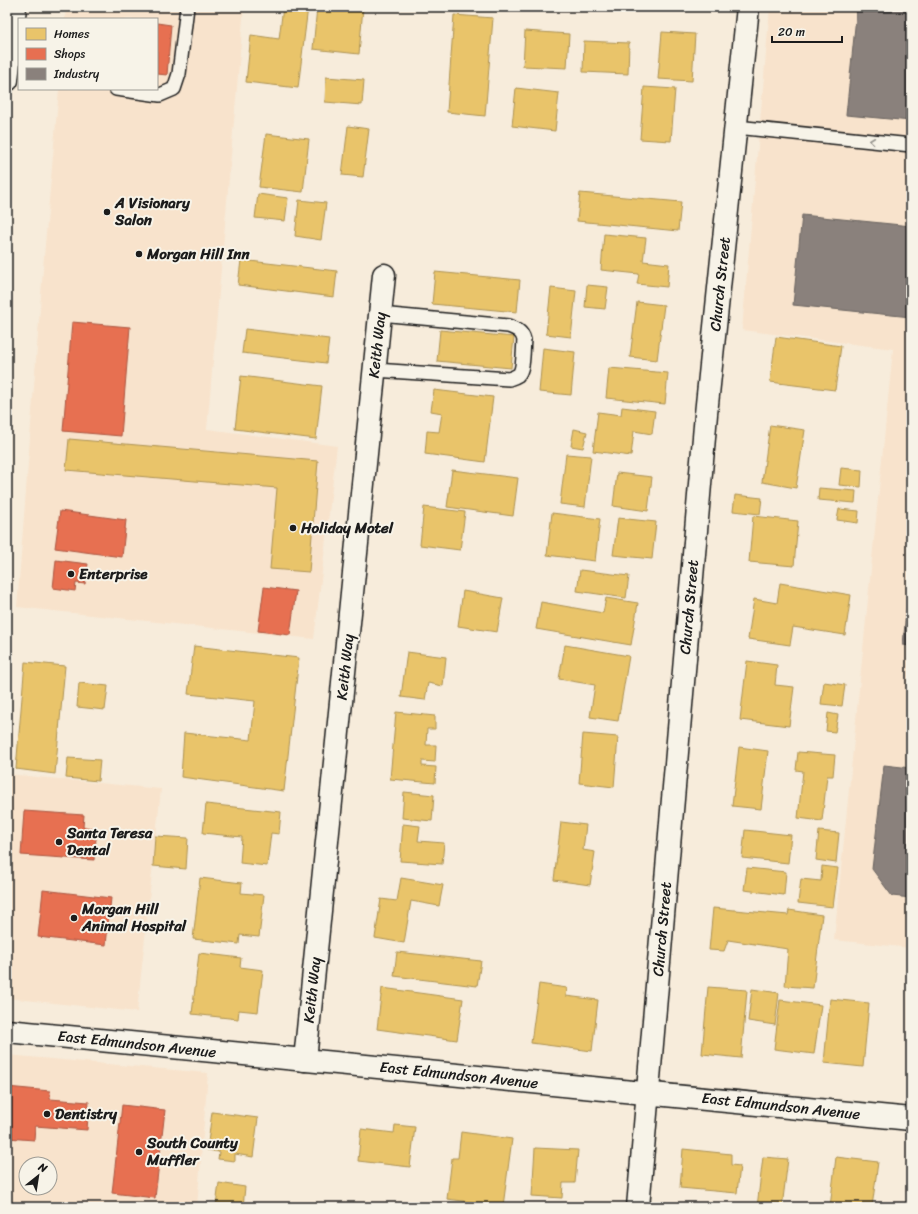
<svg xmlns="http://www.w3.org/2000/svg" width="918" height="1214" viewBox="0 0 918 1214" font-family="Sriracha,sans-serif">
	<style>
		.built { fill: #f8e3cc; fill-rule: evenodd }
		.homes { fill: #e9c46a; stroke: #ac9253 }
		.shops { fill: #e76f51; stroke: #aa5641 }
		.industry { fill: #8a817c; stroke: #69635f }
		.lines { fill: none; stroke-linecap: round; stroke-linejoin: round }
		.lane-casing { stroke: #1c1c1c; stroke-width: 16 }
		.street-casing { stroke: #1c1c1c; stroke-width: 25 }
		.secondary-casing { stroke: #1c1c1c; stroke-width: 25 }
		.lane { stroke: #f7f3e8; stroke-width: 13 }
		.street { stroke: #f7f3e8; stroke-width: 22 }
		.secondary { stroke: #f7f3e8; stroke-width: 22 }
		.oneway { stroke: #94928c }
		.poi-dot { fill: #1c1c1c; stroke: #f7f3e8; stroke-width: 1.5 }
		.labels { text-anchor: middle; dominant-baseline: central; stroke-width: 4; stroke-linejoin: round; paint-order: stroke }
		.poi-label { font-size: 15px; font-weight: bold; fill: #1c1c1c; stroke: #f7f3e8; text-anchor: start }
		.street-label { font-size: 15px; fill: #1c1c1c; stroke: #f7f3e8 }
	</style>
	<rect width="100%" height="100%" fill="#f7ecdb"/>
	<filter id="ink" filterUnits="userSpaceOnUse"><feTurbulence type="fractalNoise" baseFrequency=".025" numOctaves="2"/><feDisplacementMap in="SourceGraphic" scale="8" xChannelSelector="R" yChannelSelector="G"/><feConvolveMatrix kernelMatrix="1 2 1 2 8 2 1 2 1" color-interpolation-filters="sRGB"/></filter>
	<g filter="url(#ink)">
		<!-- built -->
		<g class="built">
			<path d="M 66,7 L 244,7 L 207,429 L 337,446 L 314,639 L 17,607 L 44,256 L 59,89 L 157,89 L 157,19 L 65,19 Z"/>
			<path d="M 770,7 L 911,7 L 911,948 L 834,940 L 893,349 L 742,330 Z"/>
			<path d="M 7,774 L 161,789 L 137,1012 L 7,998 Z"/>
			<path d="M 7,1055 L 208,1073 L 197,1207 L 7,1207 ZM 26,1164 L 50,1164 L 50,1188 L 26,1188 Z"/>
		</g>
		<!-- homes -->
		<g class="homes">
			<path d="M 283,7 L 308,7 L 298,88 L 246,82 L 251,35 L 279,39 Z"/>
			<path d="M 317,7 L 363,7 L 359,54 L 313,49 Z"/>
			<path d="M 454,15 L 493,18 L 485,116 L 447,112 Z"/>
			<path d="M 525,31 L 569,34 L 567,68 L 523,66 Z"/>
			<path d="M 662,32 L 695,34 L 692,81 L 658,79 Z"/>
			<path d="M 584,41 L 629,43 L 628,74 L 583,72 Z"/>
			<path d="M 326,77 L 364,80 L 362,105 L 325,102 Z"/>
			<path d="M 644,87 L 675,89 L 671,141 L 640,139 Z"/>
			<path d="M 516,88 L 559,93 L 555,131 L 512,126 Z"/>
			<path d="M 348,126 L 369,129 L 363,177 L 342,175 Z"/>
			<path d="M 266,134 L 309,139 L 303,192 L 259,187 Z"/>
			<path d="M 580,193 L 681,202 L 678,231 L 577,221 Z"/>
			<path d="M 258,194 L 288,198 L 285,221 L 255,218 Z"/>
			<path d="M 299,200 L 326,203 L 321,240 L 295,236 Z"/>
			<path d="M 604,234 L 646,238 L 643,261 L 669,264 L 667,287 L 637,284 L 639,274 L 601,270 Z"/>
			<path d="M 241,260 L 337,271 L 334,297 L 238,285 Z"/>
			<path d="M 435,272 L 520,280 L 517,312 L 432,304 Z"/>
			<path d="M 587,285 L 608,287 L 605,309 L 585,307 Z"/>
			<path d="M 551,288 L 576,291 L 571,337 L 546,334 Z"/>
			<path d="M 637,302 L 664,305 L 657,360 L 630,357 Z"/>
			<path d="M 245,329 L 329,339 L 326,363 L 242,353 Z"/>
			<path d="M 440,330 L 514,337 L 511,368 L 437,361 Z"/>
			<path d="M 776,337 L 841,346 L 835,390 L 770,382 Z"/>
			<path d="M 543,348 L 575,352 L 571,395 L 539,392 Z"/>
			<path d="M 609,368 L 668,373 L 665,404 L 606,398 Z"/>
			<path d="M 241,376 L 322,386 L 316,439 L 235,429 Z"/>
			<path d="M 434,390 L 493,397 L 485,462 L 425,454 L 427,431 L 439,432 L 442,413 L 431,411 Z"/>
			<path d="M 622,407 L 655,411 L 652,434 L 634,431 L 631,456 L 593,451 L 598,412 L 621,415 Z"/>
			<path d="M 770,425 L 805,430 L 796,488 L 762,482 Z"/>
			<path d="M 574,429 L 587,432 L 583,448 L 571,446 Z"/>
			<path d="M 69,439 L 318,461 L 309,572 L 270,569 L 277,488 L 66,470 Z"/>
			<path d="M 566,454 L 591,456 L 585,507 L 560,504 Z"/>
			<path d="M 841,468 L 862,470 L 861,487 L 839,485 Z"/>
			<path d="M 452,470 L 518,478 L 513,516 L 447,507 Z"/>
			<path d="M 617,473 L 652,477 L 648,511 L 613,506 Z"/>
			<path d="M 819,488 L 856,491 L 855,503 L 818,500 Z"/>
			<path d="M 735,495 L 762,498 L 760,514 L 733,511 Z"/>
			<path d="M 424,507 L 465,512 L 460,550 L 420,545 Z"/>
			<path d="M 839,509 L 859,511 L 858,523 L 837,520 Z"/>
			<path d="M 552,513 L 600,519 L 595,561 L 547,555 Z"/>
			<path d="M 753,516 L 798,521 L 794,566 L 749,562 Z"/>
			<path d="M 618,518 L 656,522 L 652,559 L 613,555 Z"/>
			<path d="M 580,570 L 629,576 L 626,598 L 577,591 Z"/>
			<path d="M 780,583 L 851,595 L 845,635 L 793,627 L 790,645 L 748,639 L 754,599 L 777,603 Z"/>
			<path d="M 463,591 L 503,598 L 497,632 L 458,626 Z"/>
			<path d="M 606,598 L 638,603 L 631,645 L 536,629 L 541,602 L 603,613 Z"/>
			<path d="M 565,645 L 629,656 L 618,721 L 590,717 L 595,685 L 559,679 Z"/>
			<path d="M 194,646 L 299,658 L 284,791 L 181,777 L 184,733 L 251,740 L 255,701 L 188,694 Z"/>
			<path d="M 407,652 L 446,657 L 443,686 L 428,683 L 425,700 L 401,697 Z"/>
			<path d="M 747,661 L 777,665 L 775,685 L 794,687 L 789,726 L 740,720 Z"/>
			<path d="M 25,662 L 65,666 L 55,774 L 16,769 Z"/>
			<path d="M 824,682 L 845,685 L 842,706 L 821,704 Z"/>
			<path d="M 79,683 L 108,686 L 105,710 L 77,707 Z"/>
			<path d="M 396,712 L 435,716 L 435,729 L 427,729 L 426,745 L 436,745 L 435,762 L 422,761 L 422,766 L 436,767 L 435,783 L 390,779 Z"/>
			<path d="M 828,713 L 838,715 L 835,732 L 826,731 Z"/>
			<path d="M 583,734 L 618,737 L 614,787 L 579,783 Z"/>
			<path d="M 739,747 L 768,751 L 761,809 L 732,806 Z"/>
			<path d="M 798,752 L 835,755 L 833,776 L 827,776 L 822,821 L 798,818 L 803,771 L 796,770 Z"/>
			<path d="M 68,758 L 100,760 L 98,781 L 66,778 Z"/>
			<path d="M 404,792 L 434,795 L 432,821 L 402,818 Z"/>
			<path d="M 206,804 L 281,812 L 279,834 L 271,833 L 267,866 L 240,863 L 242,837 L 203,833 Z"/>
			<path d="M 561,822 L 586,825 L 583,850 L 595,852 L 590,885 L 554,880 Z"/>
			<path d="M 403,824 L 420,826 L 418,841 L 444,843 L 442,864 L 400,861 Z"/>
			<path d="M 745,830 L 791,835 L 788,863 L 742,858 Z"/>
			<path d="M 819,831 L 839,833 L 836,863 L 816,860 Z"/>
			<path d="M 155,836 L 188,838 L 186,869 L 153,866 Z"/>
			<path d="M 822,866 L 838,868 L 833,907 L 798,903 L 801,879 L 821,881 Z"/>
			<path d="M 747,868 L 786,872 L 784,895 L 744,890 Z"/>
			<path d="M 200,878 L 242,883 L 241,893 L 264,895 L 259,937 L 240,935 L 239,944 L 193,939 Z"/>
			<path d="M 401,878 L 443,885 L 439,906 L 411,901 L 404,943 L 375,938 L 381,899 L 397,901 Z"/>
			<path d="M 713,908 L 788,915 L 789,910 L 822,915 L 813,988 L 785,986 L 788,949 L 728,940 L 724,951 L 709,950 Z"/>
			<path d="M 397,952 L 481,961 L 477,986 L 394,976 Z"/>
			<path d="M 199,953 L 241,958 L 240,967 L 263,970 L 258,1012 L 239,1010 L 238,1019 L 192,1014 Z"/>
			<path d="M 539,984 L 567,988 L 566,996 L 598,1000 L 592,1051 L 531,1043 Z"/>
			<path d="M 708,987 L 747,990 L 741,1058 L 702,1054 Z"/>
			<path d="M 382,988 L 463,999 L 457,1040 L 377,1029 Z"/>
			<path d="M 752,989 L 779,993 L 775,1025 L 748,1021 Z"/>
			<path d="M 830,999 L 869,1003 L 863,1067 L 824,1063 Z"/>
			<path d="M 780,1000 L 821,1005 L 814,1054 L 774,1049 Z"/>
			<path d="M 212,1112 L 258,1118 L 253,1157 L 235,1154 L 235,1161 L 218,1159 L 219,1152 L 207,1150 Z"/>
			<path d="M 395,1125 L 415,1127 L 410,1167 L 358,1161 L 361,1129 L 394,1133 Z"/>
			<path d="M 461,1132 L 512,1139 L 503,1206 L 447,1199 L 452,1158 L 458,1158 Z"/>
			<path d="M 535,1148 L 578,1150 L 575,1183 L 563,1183 L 562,1198 L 532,1196 Z"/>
			<path d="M 683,1149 L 731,1154 L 731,1165 L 740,1166 L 737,1193 L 680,1188 Z"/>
			<path d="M 763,1157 L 788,1159 L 782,1207 L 757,1207 Z"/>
			<path d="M 836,1157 L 878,1162 L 872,1207 L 830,1207 Z"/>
			<path d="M 219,1183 L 245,1187 L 243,1207 L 216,1206 Z"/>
		</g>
		<!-- shops -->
		<g class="shops">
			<path d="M 157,23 L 171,25 L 167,75 L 157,74 Z"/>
			<path d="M 72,322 L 130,327 L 121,436 L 63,431 Z"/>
			<path d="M 60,511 L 126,520 L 122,557 L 55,548 Z"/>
			<path d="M 56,560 L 88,564 L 85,584 L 76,583 L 75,591 L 53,588 Z"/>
			<path d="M 264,587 L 296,591 L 290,635 L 258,631 Z"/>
			<path d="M 24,811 L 84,815 L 83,827 L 97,828 L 94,860 L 21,855 Z"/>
			<path d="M 43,890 L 111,898 L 106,945 L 38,937 Z"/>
			<path d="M 7,1087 L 50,1091 L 50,1099 L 89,1102 L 87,1130 L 35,1126 L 34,1140 L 7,1138 Z"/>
			<path d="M 122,1105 L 165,1110 L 155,1198 L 112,1193 Z"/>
		</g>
		<!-- industry -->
		<g class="industry">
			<path d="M 857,7 L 911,7 L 911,121 L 846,115 Z"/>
			<path d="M 802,215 L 911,226 L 911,317 L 793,305 Z"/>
			<path d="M 911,559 L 911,646 L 903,645 Z"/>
			<path d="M 884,765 L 911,768 L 911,898 L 892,896 L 872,869 Z"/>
		</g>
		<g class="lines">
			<!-- lane casing -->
			<g class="lane-casing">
				<g id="lane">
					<path d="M 116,89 L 160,95 L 174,89 L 179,74 L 187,7"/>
					<path d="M 736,127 L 911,145"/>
					<path d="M 375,370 L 509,379 C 512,378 515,377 518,375 C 524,370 523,348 524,340 C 522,331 516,329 508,326 L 380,314"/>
				</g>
			</g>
			<!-- street casing -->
			<g class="street-casing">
				<g id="street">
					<path d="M 7,1031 L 911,1119"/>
					<path d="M 305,1060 L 384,275"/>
					<path d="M 638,1207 L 706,414 L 748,7"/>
				</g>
			</g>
			<!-- secondary casing -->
			<g class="secondary-casing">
				<path id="secondary" d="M 7,80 L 15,7"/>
			</g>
			<!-- lane -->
			<use href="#lane" class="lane"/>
			<!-- street -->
			<use href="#street" class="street"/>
			<!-- secondary -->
			<use href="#secondary" class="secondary"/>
		</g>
		<!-- one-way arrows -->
		<defs><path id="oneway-chevron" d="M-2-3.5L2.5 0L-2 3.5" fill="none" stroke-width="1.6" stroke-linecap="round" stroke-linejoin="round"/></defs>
		<use class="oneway" href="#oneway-chevron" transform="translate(872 141) rotate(-173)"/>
	</g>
	<!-- markers -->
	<g class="poi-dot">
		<circle cx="107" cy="212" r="4"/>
		<circle cx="139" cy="254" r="4"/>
		<circle cx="293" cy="528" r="4"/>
		<circle cx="71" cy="574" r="4"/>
		<circle cx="59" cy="842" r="4"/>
		<circle cx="74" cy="918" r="4"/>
		<circle cx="47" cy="1114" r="4"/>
		<circle cx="139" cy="1152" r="4"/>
	</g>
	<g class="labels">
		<!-- poi labels -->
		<g class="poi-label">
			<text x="115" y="203">A Visionary<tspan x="115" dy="17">Salon</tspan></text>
			<text x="147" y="254">Morgan Hill Inn</text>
			<text x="301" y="528">Holiday Motel</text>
			<text x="79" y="574">Enterprise</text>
			<text x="67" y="833">Santa Teresa<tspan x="67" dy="17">Dental</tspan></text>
			<text x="82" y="909">Morgan Hill<tspan x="82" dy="17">Animal Hospital</tspan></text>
			<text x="55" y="1114">Dentistry</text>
			<text x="147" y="1143">South County<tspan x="147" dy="17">Muffler</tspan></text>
		</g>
		<!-- street labels -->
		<g class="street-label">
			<text transform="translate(720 284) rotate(-84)">Church Street</text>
			<text transform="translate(377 345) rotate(-84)">Keith Way</text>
			<text transform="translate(689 607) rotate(-85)">Church Street</text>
			<text transform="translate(345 667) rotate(-84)">Keith Way</text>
			<text transform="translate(662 929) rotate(-85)">Church Street</text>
			<text transform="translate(312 990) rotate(-84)">Keith Way</text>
			<text transform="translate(137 1044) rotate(6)">East Edmundson Avenue</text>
			<text transform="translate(459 1075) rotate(6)">East Edmundson Avenue</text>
			<text transform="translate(781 1106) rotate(6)">East Edmundson Avenue</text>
		</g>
	</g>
	<!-- margin -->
	<rect width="918" height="1214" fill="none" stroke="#f7f3e8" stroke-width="24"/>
	<rect x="12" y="12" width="894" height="1190" fill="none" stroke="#1c1c1c" stroke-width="1.5" filter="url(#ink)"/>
	<!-- legend -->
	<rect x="18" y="18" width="140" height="72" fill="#f7f3e8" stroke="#9f9d96"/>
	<rect x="26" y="28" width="20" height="12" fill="#e9c46a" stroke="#9f9d96"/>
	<text x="54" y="38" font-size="12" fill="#1c1c1c">Homes</text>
	<rect x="26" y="48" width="20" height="12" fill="#e76f51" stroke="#9f9d96"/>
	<text x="54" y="58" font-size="12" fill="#1c1c1c">Shops</text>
	<rect x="26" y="68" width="20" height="12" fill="#8a817c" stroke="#9f9d96"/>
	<text x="54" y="78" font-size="12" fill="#1c1c1c">Industry</text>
	<!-- north arrow -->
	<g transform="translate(38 1176) rotate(30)"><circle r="19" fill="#f7f3e8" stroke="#9f9d96"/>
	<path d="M0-3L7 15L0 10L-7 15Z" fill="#1c1c1c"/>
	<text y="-6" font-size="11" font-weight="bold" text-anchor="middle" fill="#1c1c1c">N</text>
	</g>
	<!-- scale -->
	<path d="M772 36v6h70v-6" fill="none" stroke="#1c1c1c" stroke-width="2"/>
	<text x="778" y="36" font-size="12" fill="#1c1c1c" stroke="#f7f3e8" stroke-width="3" paint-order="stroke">20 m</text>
</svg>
